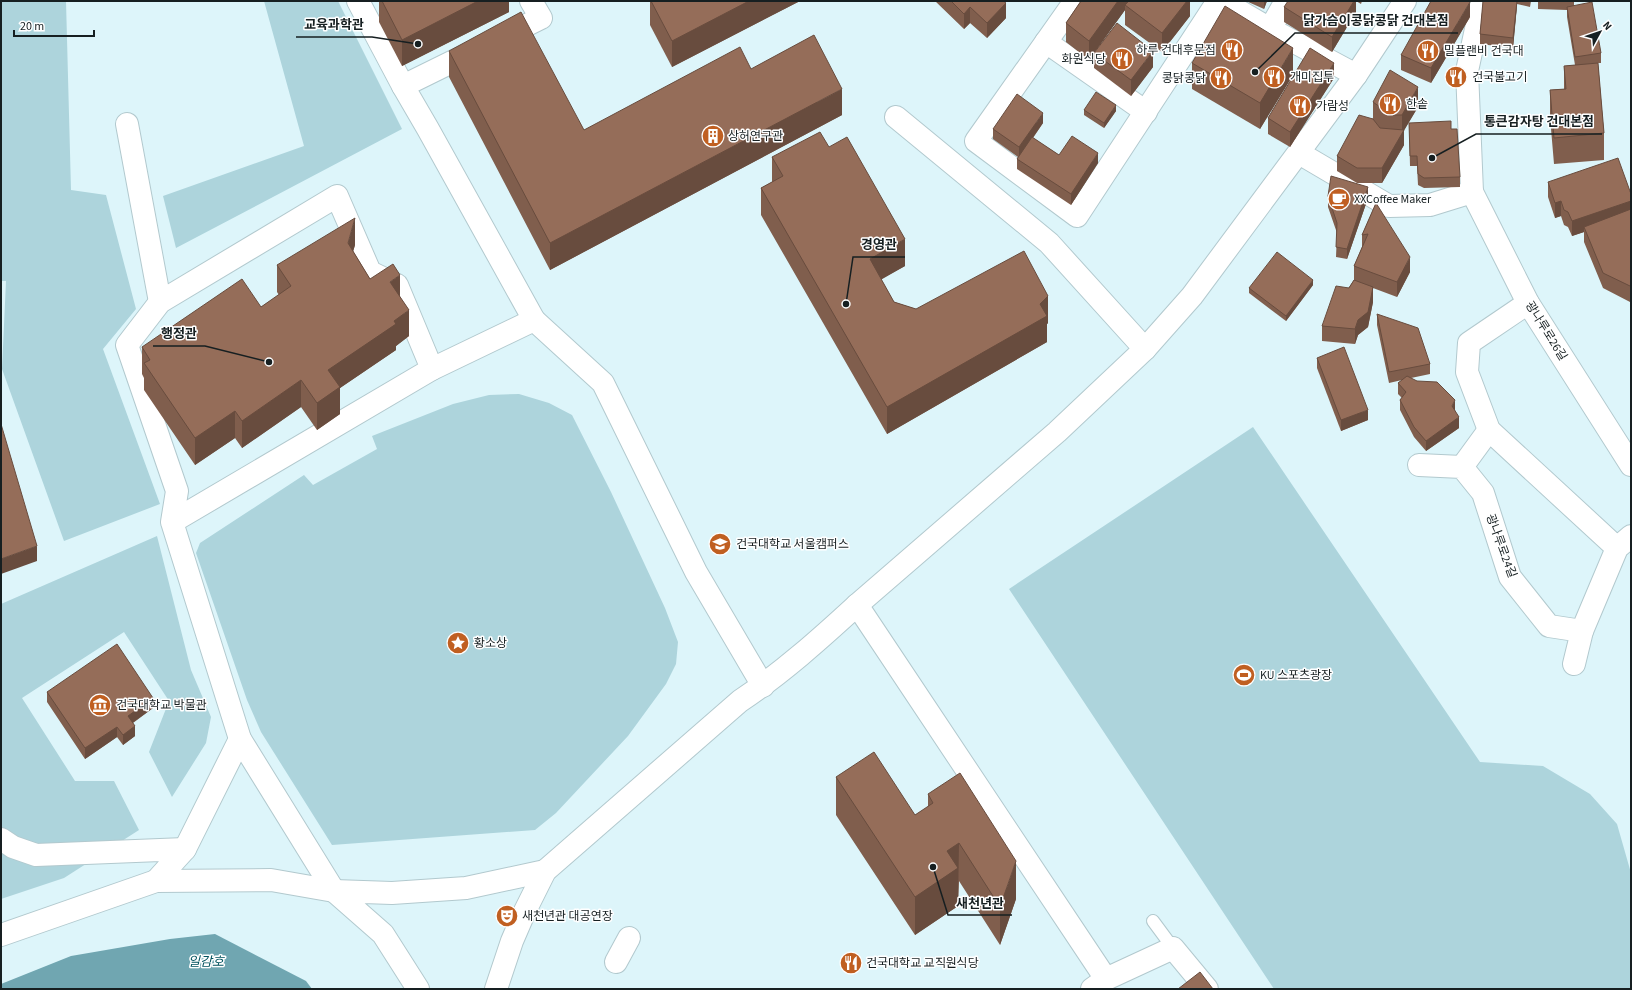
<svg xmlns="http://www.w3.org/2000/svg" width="1632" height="990" viewBox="0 0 1632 990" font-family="'Source Sans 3','Noto Sans KR',sans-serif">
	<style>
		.green { fill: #add4dc }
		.water { fill: #70a6b1 }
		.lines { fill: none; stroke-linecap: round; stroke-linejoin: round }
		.lane-casing { stroke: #b2c9ce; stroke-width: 14 }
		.street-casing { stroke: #b2c9ce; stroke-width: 24 }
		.lane { stroke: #fff; stroke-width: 12 }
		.street { stroke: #fff; stroke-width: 22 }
		.wall { fill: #805e4d }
		.shaded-wall { fill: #684c3e }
		.building { fill: #956d59; stroke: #684c3e }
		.labels { text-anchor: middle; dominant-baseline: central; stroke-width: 3; stroke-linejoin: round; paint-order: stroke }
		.poi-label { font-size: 12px; fill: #161f21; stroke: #fff; text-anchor: start }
		.street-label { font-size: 12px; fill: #161f21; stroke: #fff }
		.water-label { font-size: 13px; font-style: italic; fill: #00525e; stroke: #fff }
		.leader { fill: none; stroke: #161f21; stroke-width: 1.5 }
		.callout-dot { fill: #161f21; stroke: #fff; stroke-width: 1.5 }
		.callout-label { font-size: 13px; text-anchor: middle; font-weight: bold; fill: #161f21; stroke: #fff; stroke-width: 3; stroke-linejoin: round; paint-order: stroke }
	</style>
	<rect width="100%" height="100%" fill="#ddf5fa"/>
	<!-- green -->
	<g class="green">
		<path d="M 1,1 L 66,1 L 71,190 L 106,195 L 136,309 L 103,349 L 160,504 L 64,541 L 2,369 L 6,281 L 1,281 Z"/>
		<path d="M 264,1 L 338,1 L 402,129 L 176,248 L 163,196 L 304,146 Z"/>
		<path d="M 519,394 L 549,403 L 572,415 L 611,492 L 665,608 L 678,642 L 676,664 L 666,684 L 628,736 L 556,813 L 535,830 L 332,845 L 261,732 L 247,700 L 196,553 L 200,543 L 304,475 L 313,485 L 377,449 L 372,436 L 453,404 L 489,395 Z"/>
		<path d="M 1253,427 L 1480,762 L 1543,766 L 1590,794 L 1617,824 L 1631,873 L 1631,989 L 1274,989 L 1009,589 Z"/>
		<path d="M 157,536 L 191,670 L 211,717 L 206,743 L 172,797 L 149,752 L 169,701 L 124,632 L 22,698 L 75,781 L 114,781 L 139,830 L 64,878 L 1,899 L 1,604 Z"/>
	</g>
	<!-- water -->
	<path class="water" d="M 215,934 L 306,981 L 312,989 L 1,989 L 1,984 L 71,956 L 170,939 Z"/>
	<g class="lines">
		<!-- lane casing -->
		<g class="lane-casing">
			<path id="lane" d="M 1153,921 L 1173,948"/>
		</g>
		<!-- street casing -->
		<g class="street-casing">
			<g id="street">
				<path d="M 358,1 L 403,86"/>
				<path d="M 531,1 L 541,18 L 403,86 L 428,129 L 534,320 L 603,383 L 696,572 L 763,686"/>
				<path d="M 1075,1 L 976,141 L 1077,216 L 1218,1"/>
				<path d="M 1222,1 L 1270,29 L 1356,75"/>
				<path d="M 1270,29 L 1286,1"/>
				<path d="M 1046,42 L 1146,112"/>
				<path d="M 896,117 L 1049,243 L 1145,349"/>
				<path d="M 127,124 L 160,302"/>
				<path d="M 1299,153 L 1389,206 L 1430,205 L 1472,192 L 1467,71 L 1482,1"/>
				<path d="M 1472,192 L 1528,303 L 1631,465"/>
				<path d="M 1528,303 L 1469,343 L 1467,372 L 1489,430 L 1617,548"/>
				<path d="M 432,369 L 534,320"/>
				<path d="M 1419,465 L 1462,467 L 1483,493 L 1510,577 L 1549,626 L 1582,631 L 1574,664"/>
				<path d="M 1462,467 L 1489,430"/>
				<path d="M 172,522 L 177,491 L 127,345 L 160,302 L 337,196 L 370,272 L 397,285 L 432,369 L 172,522 L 240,739"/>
				<path d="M 857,605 L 1106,979"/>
				<path d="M 1582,631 L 1617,548 L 1631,536"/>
				<path d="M 1,839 L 13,847 L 36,855 L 185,849 L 156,881"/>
				<path d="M 185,849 L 240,739 L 334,891"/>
				<path d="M 1,935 L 156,881 L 271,880 L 334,891"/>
				<path d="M 616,962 L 629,938"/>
				<path d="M 418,989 L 383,934 L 334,891 L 392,893 L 466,888 L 545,871"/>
				<path d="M 496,989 L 512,941 L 525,911 L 545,871 L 740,701 C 782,673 820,639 857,605 L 1057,432 L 1145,349 L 1192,296 L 1356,75 L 1405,1"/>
				<path d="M 1092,989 L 1106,979 L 1173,948 L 1207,989"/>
			</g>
		</g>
		<!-- lane -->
		<use href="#lane" class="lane"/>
		<!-- street -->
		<use href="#street" class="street"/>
	</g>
	<!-- wall -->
	<g class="wall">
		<path d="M 379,1 L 509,1 L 509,12 L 402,66 L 379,22 Z"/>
		<path d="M 650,1 L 800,1 L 672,67 L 650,25 Z"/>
		<path d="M 935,1 L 1003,1 L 1006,18 L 987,38 L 970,23 L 964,29 Z"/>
		<path d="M 1081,1 L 1190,1 L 1190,16 L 1162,52 L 1125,25 L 1125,10 L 1089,60 L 1066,42 L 1066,23 Z"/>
		<path d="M 1246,1 L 1267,1 L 1264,9 Z"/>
		<path d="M 1356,1 L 1356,12 L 1332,52 L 1284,22 L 1284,7 Z"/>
		<path d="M 1356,1 L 1362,1 L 1361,4 Z"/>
		<path d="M 1483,1 L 1531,1 L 1530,7 L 1517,4 L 1513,48 L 1480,44 L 1480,34 Z"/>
		<path d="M 1538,1 L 1574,1 L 1574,5 L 1601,53 L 1601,63 L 1598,63 L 1604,133 L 1604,160 L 1554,164 L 1550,117 L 1550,90 L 1564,89 L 1564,66 L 1575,65 L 1567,17 L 1567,10 L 1538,9 Z"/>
		<path d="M 1470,17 L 1431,83 L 1401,70 L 1401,55 Z"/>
		<path d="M 449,51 L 584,130 L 751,69 L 842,115 L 550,270 L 449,77 Z"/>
		<path d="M 1094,53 L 1153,67 L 1131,96 L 1094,68 Z"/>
		<path d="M 1192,63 L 1293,75 L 1260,129 L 1192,89 Z"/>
		<path d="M 1334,78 L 1290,147 L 1268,134 L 1268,118 Z"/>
		<path d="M 1373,102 L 1418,107 L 1404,130 L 1404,145 L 1382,183 L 1357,183 L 1337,171 L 1337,156 L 1373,118 Z"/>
		<path d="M 1084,110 L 1116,111 L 1104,128 L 1084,115 Z"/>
		<path d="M 1043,123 L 1033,138 L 1059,155 L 1098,163 L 1071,205 L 1017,169 L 1017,159 L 1018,157 L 993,139 L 993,129 Z"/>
		<path d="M 1409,123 L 1460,177 L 1460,187 L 1424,188 L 1418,185 L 1417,166 L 1410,166 Z"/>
		<path d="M 829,147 L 905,266 L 881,279 L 894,302 L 916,309 L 1048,323 L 1047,324 L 1047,342 L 887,434 L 761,215 L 761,188 L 772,182 L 772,157 Z"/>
		<path d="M 1548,182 L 1631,194 L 1631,301 L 1630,302 L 1603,288 L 1584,242 L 1584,232 L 1572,236 L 1568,227 L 1564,225 L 1561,216 L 1555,218 L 1548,197 Z"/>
		<path d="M 1328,196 L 1368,198 L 1347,259 L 1336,257 L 1337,233 L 1328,207 Z"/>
		<path d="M 1376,203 L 1410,272 L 1397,297 L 1373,288 L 1373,302 L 1368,327 L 1358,335 L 1355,344 L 1322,341 L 1322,326 L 1354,280 L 1354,266 L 1362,247 L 1362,235 Z"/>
		<path d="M 355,245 L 353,251 L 370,279 L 400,297 L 409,336 L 396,346 L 396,350 L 340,388 L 340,414 L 317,430 L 301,407 L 242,448 L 235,438 L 195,465 L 144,390 L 144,378 L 142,374 L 142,347 L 261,307 L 279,295 L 277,292 L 277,265 Z"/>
		<path d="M 1313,285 L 1286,321 L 1249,293 L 1249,288 Z"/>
		<path d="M 1377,314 L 1430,364 L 1430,374 L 1411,378 L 1455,410 L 1459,428 L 1426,451 L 1414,437 L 1400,410 L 1400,400 L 1402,398 L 1398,394 L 1398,383 L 1402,380 L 1389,383 L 1377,325 Z"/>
		<path d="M 1630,345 L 1631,345 L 1631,358 L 1630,355 Z"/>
		<path d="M 1317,358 L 1368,420 L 1341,431 L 1317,368 Z"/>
		<path d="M 47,692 L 153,708 L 133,723 L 135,736 L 123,745 L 117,737 L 85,759 L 47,702 Z"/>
		<path d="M 836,777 L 915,815 L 928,807 L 928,794 L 1016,899 L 1000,945 L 959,881 L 958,906 L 915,935 L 836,815 Z"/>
	</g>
	<!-- shaded-wall -->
	<g class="shaded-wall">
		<path d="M 478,1 L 509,1 L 509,12 L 402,66 L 402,40 Z"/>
		<path d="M 749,1 L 800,1 L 672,67 L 672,41 Z"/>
		<path d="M 1118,1 L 1132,1 L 1125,5 L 1125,10 L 1089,60 L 1089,41 Z"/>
		<path d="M 1187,1 L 1190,1 L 1190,16 L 1162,52 L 1162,33 Z"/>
		<path d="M 1264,1 L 1267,1 L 1264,9 Z"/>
		<path d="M 1354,1 L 1356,1 L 1356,12 L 1332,52 L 1332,37 Z"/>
		<path d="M 1517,1 L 1517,6 L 1513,48 L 1513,38 Z"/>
		<path d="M 1470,2 L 1470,17 L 1431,83 L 1431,68 Z"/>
		<path d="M 1006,3 L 1006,18 L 987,38 L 987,23 Z"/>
		<path d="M 970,7 L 970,23 L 964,29 L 964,14 Z"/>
		<path d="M 1293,48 L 1293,75 L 1260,129 L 1260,103 Z"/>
		<path d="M 1153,51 L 1153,67 L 1131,96 L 1131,80 Z"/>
		<path d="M 1334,63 L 1334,78 L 1290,147 L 1290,132 Z"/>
		<path d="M 1418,87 L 1418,107 L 1402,134 L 1402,115 Z"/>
		<path d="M 842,89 L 842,115 L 550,270 L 550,243 Z"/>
		<path d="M 1116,105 L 1116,111 L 1104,128 L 1104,123 Z"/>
		<path d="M 1043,113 L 1043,123 L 1019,157 L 1019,147 Z"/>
		<path d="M 1404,130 L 1404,145 L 1382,183 L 1382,168 Z"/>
		<path d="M 1098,153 L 1098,163 L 1071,205 L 1071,194 Z"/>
		<path d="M 1368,187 L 1368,198 L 1347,259 L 1347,249 Z"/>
		<path d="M 1561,201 L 1561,216 L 1555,218 L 1555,203 Z"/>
		<path d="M 1631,201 L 1631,216 L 1584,227 L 1584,232 L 1572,236 L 1572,221 Z"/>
		<path d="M 355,218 L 355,245 L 348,269 L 348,243 Z"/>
		<path d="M 905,239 L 905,266 L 870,286 L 870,259 Z"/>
		<path d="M 1410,257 L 1410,272 L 1397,297 L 1397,282 Z"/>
		<path d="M 400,275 L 400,302 L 390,282 Z"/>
		<path d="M 1313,280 L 1313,285 L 1286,321 L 1286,316 Z"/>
		<path d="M 1630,286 L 1631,286 L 1631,301 L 1630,302 Z"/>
		<path d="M 1373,287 L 1373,302 L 1368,327 L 1358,335 L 1355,344 L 1355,329 L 1358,320 Z"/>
		<path d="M 1048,296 L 1048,323 L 1047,324 L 1047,342 L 887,434 L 887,407 L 1040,304 Z"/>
		<path d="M 409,310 L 409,336 L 396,346 L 396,350 L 340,388 L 340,414 L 317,430 L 317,403 L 328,370 L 394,321 Z"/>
		<path d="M 301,380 L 301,407 L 242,448 L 242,421 Z"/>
		<path d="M 1455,400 L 1455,410 L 1452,416 L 1452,406 Z"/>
		<path d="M 1368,410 L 1368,420 L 1341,431 L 1341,420 Z"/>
		<path d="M 235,411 L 235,438 L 195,465 L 195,438 Z"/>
		<path d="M 1459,417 L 1459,428 L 1426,451 L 1426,441 Z"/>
		<path d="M 37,546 L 37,561 L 1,574 L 1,559 Z"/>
		<path d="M 153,698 L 153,708 L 128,726 L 128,716 Z"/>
		<path d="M 135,726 L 135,736 L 123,745 L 123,735 Z"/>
		<path d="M 117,727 L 117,737 L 85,759 L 85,748 Z"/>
		<path d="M 959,843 L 958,906 L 915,935 L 915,897 L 947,851 Z"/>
		<path d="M 1016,861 L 1016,899 L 1000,945 L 1000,907 Z"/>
	</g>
	<!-- building -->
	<g class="building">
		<path d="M 382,1 L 478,1 L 402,40 Z"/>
		<path d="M 651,1 L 749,1 L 672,41 Z"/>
		<path d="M 951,1 L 1003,1 L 1006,3 L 987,23 L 970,7 L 964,14 Z"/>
		<path d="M 1081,1 L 1118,1 L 1089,41 L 1066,23 Z"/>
		<path d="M 1129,1 L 1187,1 L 1162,33 L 1125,5 Z"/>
		<path d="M 1288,1 L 1354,1 L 1332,37 L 1284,7 Z"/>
		<path d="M 1431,1 L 1470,1 L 1470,2 L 1431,68 L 1401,55 Z"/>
		<path d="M 1483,1 L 1517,1 L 1513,38 L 1480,34 Z"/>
		<path d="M 1592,2 L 1601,53 L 1575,57 L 1567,7 Z"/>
		<path d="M 1225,6 L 1293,48 L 1260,103 L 1192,63 Z"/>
		<path d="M 521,12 L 584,130 L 740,47 L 751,69 L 814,35 L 842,89 L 550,243 L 449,51 Z"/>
		<path d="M 1117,23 L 1153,51 L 1131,80 L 1094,53 Z"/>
		<path d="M 1310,48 L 1334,63 L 1290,132 L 1268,118 Z"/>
		<path d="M 1598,63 L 1604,133 L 1554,138 L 1550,90 L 1566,89 L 1564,66 Z"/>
		<path d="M 1390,70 L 1418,87 L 1402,115 L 1391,115 L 1373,102 Z"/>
		<path d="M 1096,92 L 1116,105 L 1104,123 L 1084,110 Z"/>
		<path d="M 1017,94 L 1043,113 L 1019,147 L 993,129 Z"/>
		<path d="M 1359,115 L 1373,119 L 1380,128 L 1404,130 L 1382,168 L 1357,168 L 1337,156 Z"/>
		<path d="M 1451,121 L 1451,129 L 1457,129 L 1460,177 L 1424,178 L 1418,174 L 1417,156 L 1410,156 L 1409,123 Z"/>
		<path d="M 820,132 L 829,147 L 847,137 L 905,239 L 870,259 L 894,302 L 916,309 L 1024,251 L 1048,296 L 1040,304 L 1047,316 L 887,407 L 761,188 L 783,176 L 772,157 Z"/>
		<path d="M 1072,136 L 1098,153 L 1071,194 L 1017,159 L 1032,137 L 1059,155 Z"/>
		<path d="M 1618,158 L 1631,194 L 1631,201 L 1572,221 L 1568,212 L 1564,210 L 1561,201 L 1555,203 L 1548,182 Z"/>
		<path d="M 1331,176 L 1368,187 L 1347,249 L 1336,247 L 1337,223 L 1328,196 Z"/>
		<path d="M 1376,203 L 1410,257 L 1397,282 L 1354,266 L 1368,234 L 1362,235 Z"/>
		<path d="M 1631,209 L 1631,286 L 1630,286 L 1603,273 L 1584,227 Z"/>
		<path d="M 355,218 L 348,243 L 370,279 L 393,264 L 400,275 L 390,282 L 409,310 L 394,321 L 396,324 L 328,370 L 340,387 L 317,403 L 301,380 L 242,421 L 235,411 L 195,438 L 144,363 L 150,360 L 142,347 L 242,279 L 261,307 L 291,286 L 277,265 Z"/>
		<path d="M 1277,252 L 1313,280 L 1286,316 L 1249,288 Z"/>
		<path d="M 1354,280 L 1373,287 L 1368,312 L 1358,320 L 1355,329 L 1322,326 L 1336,286 L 1349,288 Z"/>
		<path d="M 1377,314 L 1418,328 L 1430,364 L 1389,372 Z"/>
		<path d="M 1344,347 L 1368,410 L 1341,420 L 1317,358 Z"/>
		<path d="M 1407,376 L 1417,381 L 1437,382 L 1455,400 L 1452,406 L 1459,417 L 1426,441 L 1414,427 L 1400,400 L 1406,392 L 1398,383 Z"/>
		<path d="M 1,424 L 37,546 L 1,559 Z"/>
		<path d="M 117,644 L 153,698 L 128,716 L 135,726 L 123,735 L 117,727 L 85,748 L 47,692 Z"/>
		<path d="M 874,752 L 915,815 L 933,803 L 928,794 L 960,773 L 1016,861 L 1000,907 L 959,843 L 947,851 L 958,868 L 915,897 L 836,777 Z"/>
		<path d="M 1200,972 L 1213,989 L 1178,989 Z"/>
	</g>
	<!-- icons -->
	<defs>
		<g id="restaurant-disc" transform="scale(1.15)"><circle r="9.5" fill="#c05f21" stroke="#fff"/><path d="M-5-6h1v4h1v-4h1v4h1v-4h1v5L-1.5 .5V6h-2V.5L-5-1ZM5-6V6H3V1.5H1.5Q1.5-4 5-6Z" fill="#fff"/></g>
		<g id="building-disc" transform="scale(1.15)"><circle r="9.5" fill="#c05f21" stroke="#fff"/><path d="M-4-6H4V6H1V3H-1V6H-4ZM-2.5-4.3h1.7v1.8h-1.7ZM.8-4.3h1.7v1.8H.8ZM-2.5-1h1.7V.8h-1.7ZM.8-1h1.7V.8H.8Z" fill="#fff"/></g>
		<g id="cafe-disc" transform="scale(1.15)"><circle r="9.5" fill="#c05f21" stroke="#fff"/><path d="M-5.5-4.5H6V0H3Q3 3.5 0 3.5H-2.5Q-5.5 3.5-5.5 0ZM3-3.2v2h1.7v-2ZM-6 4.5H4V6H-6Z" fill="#fff"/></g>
		<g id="university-disc" transform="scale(1.15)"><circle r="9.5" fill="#c05f21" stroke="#fff"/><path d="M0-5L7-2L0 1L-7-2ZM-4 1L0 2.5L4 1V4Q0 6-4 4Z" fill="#fff"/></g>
		<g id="sight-disc" transform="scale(1.15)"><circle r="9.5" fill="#c05f21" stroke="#fff"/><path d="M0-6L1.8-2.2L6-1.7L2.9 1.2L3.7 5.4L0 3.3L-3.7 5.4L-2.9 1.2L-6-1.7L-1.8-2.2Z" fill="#fff"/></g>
		<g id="stadium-disc" transform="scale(1.15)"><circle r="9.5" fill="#c05f21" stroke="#fff"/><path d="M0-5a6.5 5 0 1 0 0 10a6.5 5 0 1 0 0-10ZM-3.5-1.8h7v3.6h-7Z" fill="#fff"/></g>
		<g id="museum-disc" transform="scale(1.15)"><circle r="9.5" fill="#c05f21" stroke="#fff"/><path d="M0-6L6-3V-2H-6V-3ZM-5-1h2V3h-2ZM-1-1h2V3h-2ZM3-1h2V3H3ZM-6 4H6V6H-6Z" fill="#fff"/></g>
		<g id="theatre-disc" transform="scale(1.15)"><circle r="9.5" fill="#c05f21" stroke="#fff"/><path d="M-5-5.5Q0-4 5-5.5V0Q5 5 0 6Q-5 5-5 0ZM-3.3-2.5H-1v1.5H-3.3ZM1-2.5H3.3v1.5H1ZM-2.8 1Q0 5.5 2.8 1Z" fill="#fff"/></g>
	</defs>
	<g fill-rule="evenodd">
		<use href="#restaurant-disc" x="1232" y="50"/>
		<use href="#restaurant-disc" x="1428" y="51"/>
		<use href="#restaurant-disc" x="1122" y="59"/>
		<use href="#restaurant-disc" x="1274" y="77"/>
		<use href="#restaurant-disc" x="1456" y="77"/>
		<use href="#restaurant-disc" x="1221" y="78"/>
		<use href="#restaurant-disc" x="1390" y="104"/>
		<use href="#restaurant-disc" x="1300" y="106"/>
		<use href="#building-disc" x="713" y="136"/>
		<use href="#cafe-disc" x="1339" y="199"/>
		<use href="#university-disc" x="720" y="544"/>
		<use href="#sight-disc" x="458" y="643"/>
		<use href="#stadium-disc" x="1244" y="675"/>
		<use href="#museum-disc" x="100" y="705"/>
		<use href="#theatre-disc" x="507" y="916"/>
		<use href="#restaurant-disc" x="851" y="963"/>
	</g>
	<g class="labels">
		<!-- poi labels -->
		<g class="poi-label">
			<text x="1216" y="50" text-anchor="end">하루 건대후문점</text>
			<text x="1444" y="51">밀플랜비 건국대</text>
			<text x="1106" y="59" text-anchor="end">화원식당</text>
			<text x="1290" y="77">개미집투</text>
			<text x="1472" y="77">건국불고기</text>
			<text x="1206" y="78" text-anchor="end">콩닭콩닭</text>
			<text x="1406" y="104">한솥</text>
			<text x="1316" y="106">가람성</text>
			<text x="728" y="136">상허연구관</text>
			<text x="1354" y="199">XXCoffee Maker</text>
			<text x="736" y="544">건국대학교 서울캠퍼스</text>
			<text x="474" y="643">황소상</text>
			<text x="1260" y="675">KU 스포츠광장</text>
			<text x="116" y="705">건국대학교 박물관</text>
			<text x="522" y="916">새천년관 대공연장</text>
			<text x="866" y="963">건국대학교 교직원식당</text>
		</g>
		<!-- street labels -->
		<g class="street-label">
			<text transform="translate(1546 331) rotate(58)">광나루로26길</text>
			<text transform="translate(1501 546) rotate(70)">광나루로24길</text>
		</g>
		<!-- water labels -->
		<g class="water-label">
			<text x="206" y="962">일감호</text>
		</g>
	</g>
	<!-- callouts -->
	<path class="leader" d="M1255 72L1295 33H1458M418 44L372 37H296M1432 158L1476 134H1602M846 304L853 257H905M269 362L205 346H153M933 867L948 915H1012"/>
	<g class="callout-dot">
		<circle cx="1255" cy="72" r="4"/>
		<circle cx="418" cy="44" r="4"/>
		<circle cx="1432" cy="158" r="4"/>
		<circle cx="846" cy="304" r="4"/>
		<circle cx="269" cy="362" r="4"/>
		<circle cx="933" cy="867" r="4"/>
	</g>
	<g class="callout-label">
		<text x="1376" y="25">닭가슴이콩닭콩닭 건대본점</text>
		<text x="334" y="29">교육과학관</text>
		<text x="1539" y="126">통큰감자탕 건대본점</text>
		<text x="879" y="249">경영관</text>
		<text x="179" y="338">행정관</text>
		<text x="980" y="908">새천년관</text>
	</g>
	<!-- border -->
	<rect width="1632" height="990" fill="none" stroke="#161f21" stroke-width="4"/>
	<!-- north arrow -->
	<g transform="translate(1600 32) rotate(50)" stroke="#ffffff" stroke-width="3" paint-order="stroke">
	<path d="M0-3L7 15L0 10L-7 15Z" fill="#161f21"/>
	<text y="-6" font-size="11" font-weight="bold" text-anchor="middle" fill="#161f21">N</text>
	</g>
	<!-- scale -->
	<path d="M14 30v6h80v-6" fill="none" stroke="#161f21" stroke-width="2"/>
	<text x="20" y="30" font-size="12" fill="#161f21" stroke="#ffffff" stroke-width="3" paint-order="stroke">20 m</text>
</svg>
